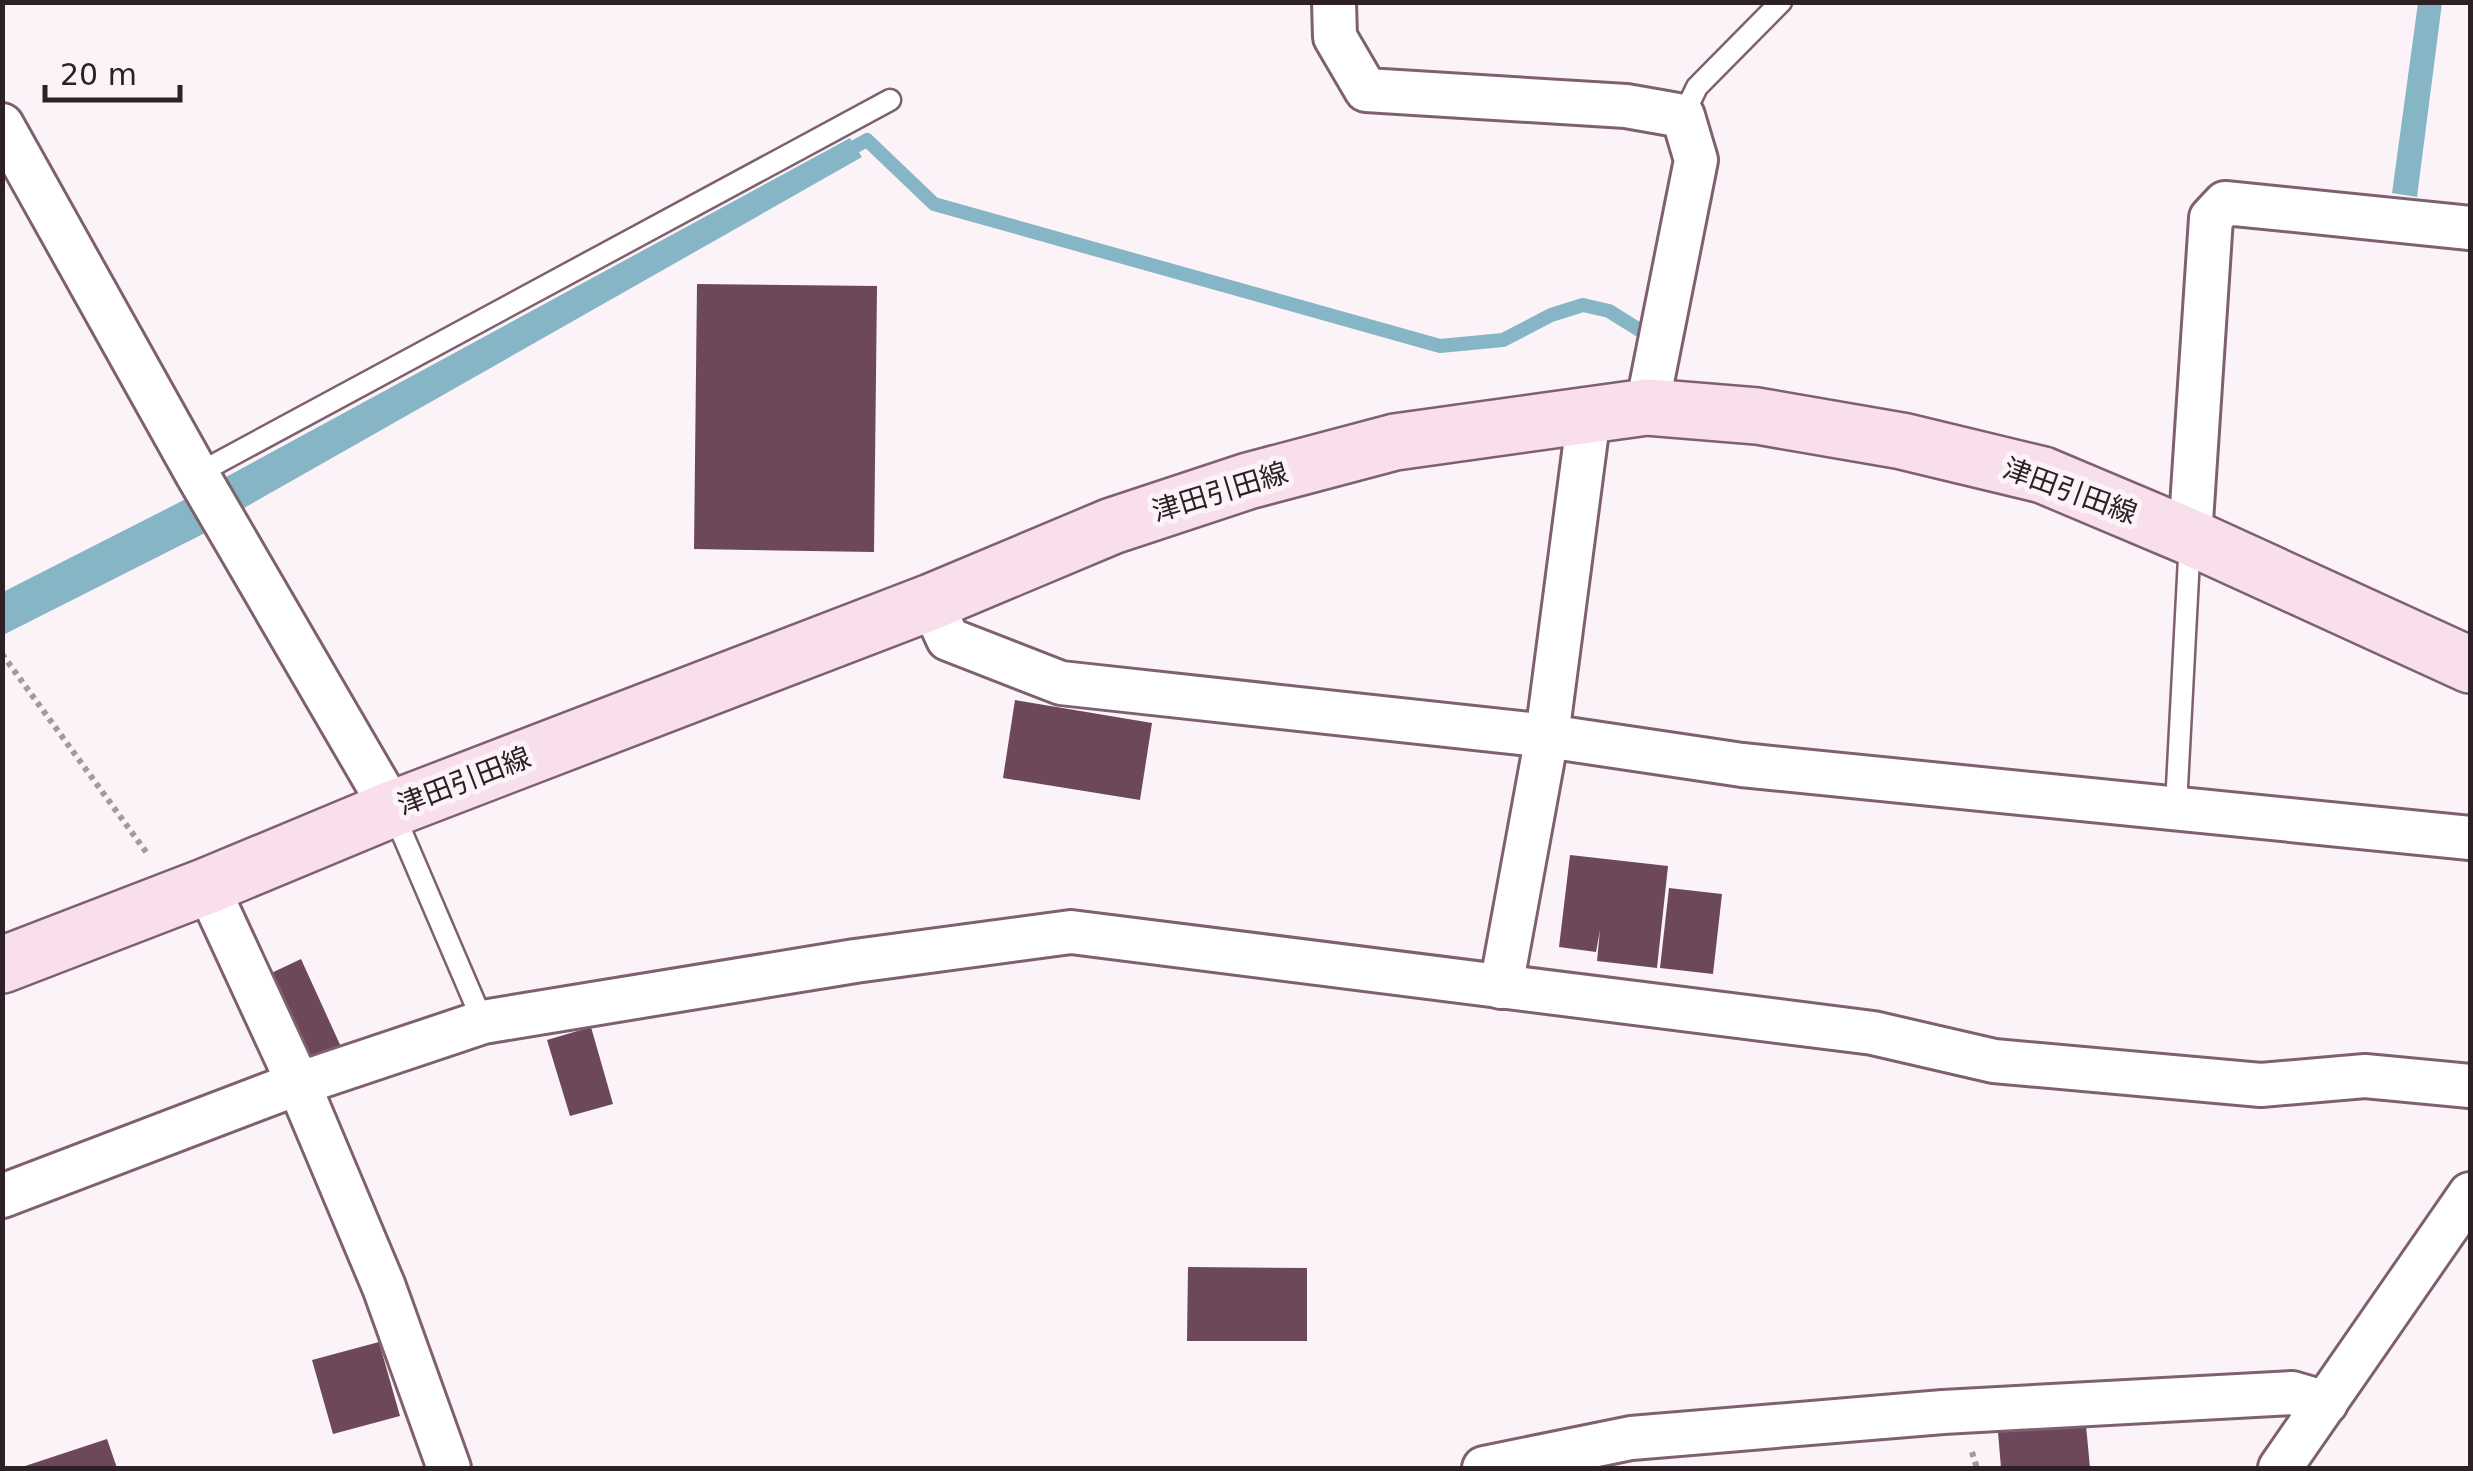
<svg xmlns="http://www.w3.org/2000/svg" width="2473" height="1471" viewBox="0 0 2473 1471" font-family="'DejaVu Sans','Noto Sans JP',sans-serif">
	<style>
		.water { fill: #86b6c6 }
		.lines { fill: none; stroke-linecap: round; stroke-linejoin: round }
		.stream { stroke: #86b6c6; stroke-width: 14 }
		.building { fill: #6c485a }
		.lane-casing { stroke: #7e606e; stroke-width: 25 }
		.street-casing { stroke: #7e606e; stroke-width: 48 }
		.secondary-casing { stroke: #7e606e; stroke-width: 60 }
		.path { stroke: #a3999e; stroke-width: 6; stroke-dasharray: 5 5; stroke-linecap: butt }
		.lane { stroke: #fff; stroke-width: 20 }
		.street { stroke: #fff; stroke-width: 42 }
		.secondary { stroke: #f9dfec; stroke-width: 55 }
		.labels { text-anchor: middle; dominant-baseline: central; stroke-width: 10; stroke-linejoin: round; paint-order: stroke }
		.street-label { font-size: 28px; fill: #2d2026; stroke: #fbf3f7 }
	</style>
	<rect width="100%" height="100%" fill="#fbf3f7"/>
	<!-- water -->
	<g class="water">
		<path d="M 2418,3 L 2442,3 L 2417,197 L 2392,193 Z"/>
		<path d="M 850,138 L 862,157 L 244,508 L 205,533 L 3,635 L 3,592 L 178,503 Z"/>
	</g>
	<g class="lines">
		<!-- stream -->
		<path class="stream" d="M 840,155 L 867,140 L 934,204 L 1440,346 L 1503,340 L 1551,315 L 1583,305 L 1609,311 L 1641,331"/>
	</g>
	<!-- building -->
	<g class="building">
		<path d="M 697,284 L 877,286 L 874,552 L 694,549 Z"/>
		<path d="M 1015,700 L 1152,723 L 1140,800 L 1003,778 Z"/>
		<path d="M 1570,855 L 1668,866 L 1657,968 L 1597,961 L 1600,930 L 1596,952 L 1559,947 Z"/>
		<path d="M 1669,888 L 1722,894 L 1713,974 L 1660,968 Z"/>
		<path d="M 301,959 L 342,1049 L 305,1066 L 263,977 Z"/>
		<path d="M 591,1027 L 613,1104 L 570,1116 L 547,1040 Z"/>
		<path d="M 1188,1267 L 1307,1268 L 1307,1341 L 1187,1341 Z"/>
		<path d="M 379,1342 L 400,1416 L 333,1434 L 312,1360 Z"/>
		<path d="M 2086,1425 L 2090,1468 L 2001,1468 L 1998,1432 Z"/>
		<path d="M 107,1439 L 117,1468 L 19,1468 Z"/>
	</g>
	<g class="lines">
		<!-- lane casing -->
		<g class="lane-casing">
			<g id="lane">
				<path d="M 1683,116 L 1697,87 L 1781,2"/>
				<path d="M 197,474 L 890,100"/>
				<path d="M 2176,806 L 2190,539"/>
				<path d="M 393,812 L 483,1022"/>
			</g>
		</g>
		<!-- street casing -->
		<g class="street-casing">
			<g id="street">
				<path d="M 1334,2 L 1335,37 L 1366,90 L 1626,106 L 1683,116 L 1696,160 L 1647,407"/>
				<path d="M 2,125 L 197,474 L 392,809"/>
				<path d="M 2190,537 L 2211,218 L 2225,203 L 2470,228"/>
				<path d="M 931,602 L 948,639 L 1061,683 L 1547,736 L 1742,765 L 2470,838"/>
				<path d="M 207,886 L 299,1085 L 384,1287 L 449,1468"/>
				<path d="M 1501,987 L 1547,736 L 1589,415"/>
				<path d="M 2,1196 L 283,1089 L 483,1022 L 855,961 L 1071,932 L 1873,1033 L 1994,1061 L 2261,1085 L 2365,1076 L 2470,1086"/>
				<path d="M 1484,1468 L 1631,1438 L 1943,1412 L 2292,1393 L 2326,1403"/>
				<path d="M 2280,1468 L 2470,1194"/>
			</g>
		</g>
		<!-- secondary casing -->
		<g class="secondary-casing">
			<path id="secondary" d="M 2,965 L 207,886 L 392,809 L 931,602 L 1112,526 L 1248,481 L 1395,442 L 1647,407 L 1757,416 L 1902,441 L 2043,475 L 2190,537 L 2470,665"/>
		</g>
		<!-- path -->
		<g class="path">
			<path d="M 2,654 L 149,856"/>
			<path d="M 1972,1452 L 1977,1468"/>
		</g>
		<!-- lane -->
		<use href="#lane" class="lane"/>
		<!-- street -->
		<use href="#street" class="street"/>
		<!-- secondary -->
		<use href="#secondary" class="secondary"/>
	</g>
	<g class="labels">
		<!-- street labels -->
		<g class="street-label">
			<text transform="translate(2070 491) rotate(20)">津田引田線</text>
			<text transform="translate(1220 492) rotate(-17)">津田引田線</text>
			<text transform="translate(464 781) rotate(-21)">津田引田線</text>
		</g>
	</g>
	<!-- border -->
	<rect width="2473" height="1471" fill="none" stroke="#2d2026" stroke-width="10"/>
	<!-- scale -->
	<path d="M45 85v15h135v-15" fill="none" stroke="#2d2026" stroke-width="5"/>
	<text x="60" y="85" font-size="30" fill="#2d2026" stroke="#fbf3f7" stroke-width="8" paint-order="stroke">20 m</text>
</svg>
